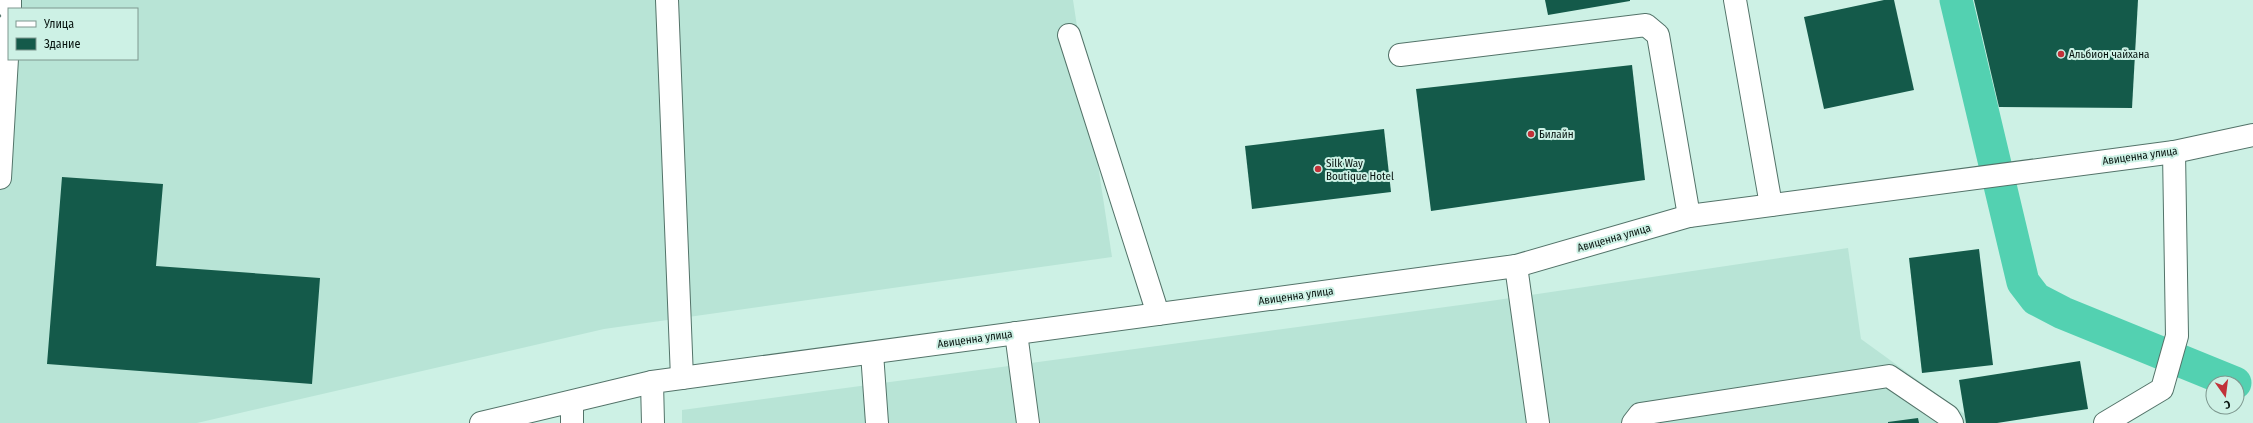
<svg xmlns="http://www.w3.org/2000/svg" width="2253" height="423" viewBox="0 0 2253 423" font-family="'Fira Sans Condensed',sans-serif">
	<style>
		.built { fill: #b8e4d6; fill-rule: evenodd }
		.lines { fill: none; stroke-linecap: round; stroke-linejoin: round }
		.canal { stroke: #53d1b1; stroke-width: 33 }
		.building { fill: #145a4a }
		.minor-casing { stroke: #537369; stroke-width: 24 }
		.minor { stroke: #fff; stroke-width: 22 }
		.poi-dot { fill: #c13239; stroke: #cdf1e5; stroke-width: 1.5 }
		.labels { text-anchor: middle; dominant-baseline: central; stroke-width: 4; stroke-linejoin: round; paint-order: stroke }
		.poi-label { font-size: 11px; fill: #07130f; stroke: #cdf1e5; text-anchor: start }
		.street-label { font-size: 11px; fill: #07130f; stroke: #cdf1e5 }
	</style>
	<rect width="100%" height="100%" fill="#cdf1e5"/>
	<!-- built -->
	<g class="built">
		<path d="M 0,0 L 1073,0 L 1112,257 L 604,329 L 197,423 L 0,423 ZM 9,9 L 137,9 L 137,59 L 9,59 Z"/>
		<path d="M 1848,248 L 1861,339 L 1977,423 L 682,423 L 682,410 L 1490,301 Z"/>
	</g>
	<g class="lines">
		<!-- canal -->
		<path class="canal" d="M 1956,0 L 2023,282 L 2036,299 L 2063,313 L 2235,383"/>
	</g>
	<!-- building -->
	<g class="building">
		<path d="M 1545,0 L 1630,0 L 1630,1 L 1548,15 Z"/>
		<path d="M 1884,0 L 1894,0 L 1914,90 L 1824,109 L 1804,17 Z"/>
		<path d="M 1974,0 L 2138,0 L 2132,108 L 1999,107 Z"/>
		<path d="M 1632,65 L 1645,180 L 1431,211 L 1416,89 Z"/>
		<path d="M 1384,129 L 1391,192 L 1252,209 L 1245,146 Z"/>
		<path d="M 62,177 L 163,184 L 156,266 L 320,278 L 312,384 L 47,364 Z"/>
		<path d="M 1979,249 L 1993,365 L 1922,373 L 1909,258 Z"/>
		<path d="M 2080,361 L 2088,409 L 1997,423 L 1966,423 L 1959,380 Z"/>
		<path d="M 1918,418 L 1919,423 L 1888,423 L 1888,422 Z"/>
	</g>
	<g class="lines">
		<!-- minor casing -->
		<g class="minor-casing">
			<g id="minor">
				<path d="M 667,0 L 682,378"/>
				<path d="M 1735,0 L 1771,205"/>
				<path d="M 10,9 L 10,0"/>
				<path d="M 1069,35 L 1158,314"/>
				<path d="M 1400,55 L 1646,25 L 1658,35 L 1689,216"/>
				<path d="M 0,178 L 9,24"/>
				<path d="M 1516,266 L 1538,423"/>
				<path d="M 1016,333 L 1028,423"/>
				<path d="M 872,353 L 877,423"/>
				<path d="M 572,403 L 572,423"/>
				<path d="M 481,423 L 652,382"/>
				<path d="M 653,423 L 652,382 L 1516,266 L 1689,216 L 2174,152 L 2253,135"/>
				<path d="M 1633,423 L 1640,414 L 1889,376 L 1948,416 L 1952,423"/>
				<path d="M 2105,423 L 2162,389 L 2177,336 L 2174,152"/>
			</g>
		</g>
		<!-- minor -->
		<use href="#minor" class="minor"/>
	</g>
	<!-- markers -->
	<g class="poi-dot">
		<circle cx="2061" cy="54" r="4"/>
		<circle cx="1531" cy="134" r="4"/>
		<circle cx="1318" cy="169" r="4"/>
	</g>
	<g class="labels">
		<!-- poi labels -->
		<g class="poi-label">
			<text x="2069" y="54">Альбион чайхана</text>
			<text x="1539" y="134">Билайн</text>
			<text x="1326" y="163">Silk Way<tspan x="1326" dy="13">Boutique Hotel</tspan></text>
		</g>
		<!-- street labels -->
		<g class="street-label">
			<text transform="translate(2140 156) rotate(-8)">Авиценна улица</text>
			<text transform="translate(1614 238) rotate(-16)">Авиценна улица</text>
			<text transform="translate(1296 296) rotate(-8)">Авиценна улица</text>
			<text transform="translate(975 339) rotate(-8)">Авиценна улица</text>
		</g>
	</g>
	<!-- legend -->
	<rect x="8" y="8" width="130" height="52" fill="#cdf1e5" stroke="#7e988f"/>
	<rect x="16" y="21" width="20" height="6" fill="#ffffff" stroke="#7e988f"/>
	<text x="44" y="28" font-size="12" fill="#07130f">Улица</text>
	<rect x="16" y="38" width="20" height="12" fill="#145a4a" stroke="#7e988f"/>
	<text x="44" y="48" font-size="12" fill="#07130f">Здание</text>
	<!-- north arrow -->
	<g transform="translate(2225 395) rotate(166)"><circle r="19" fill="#cdf1e5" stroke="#7e988f"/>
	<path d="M0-3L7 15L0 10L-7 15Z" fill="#c13239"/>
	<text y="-6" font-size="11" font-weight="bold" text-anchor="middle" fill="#07130f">С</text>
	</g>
</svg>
